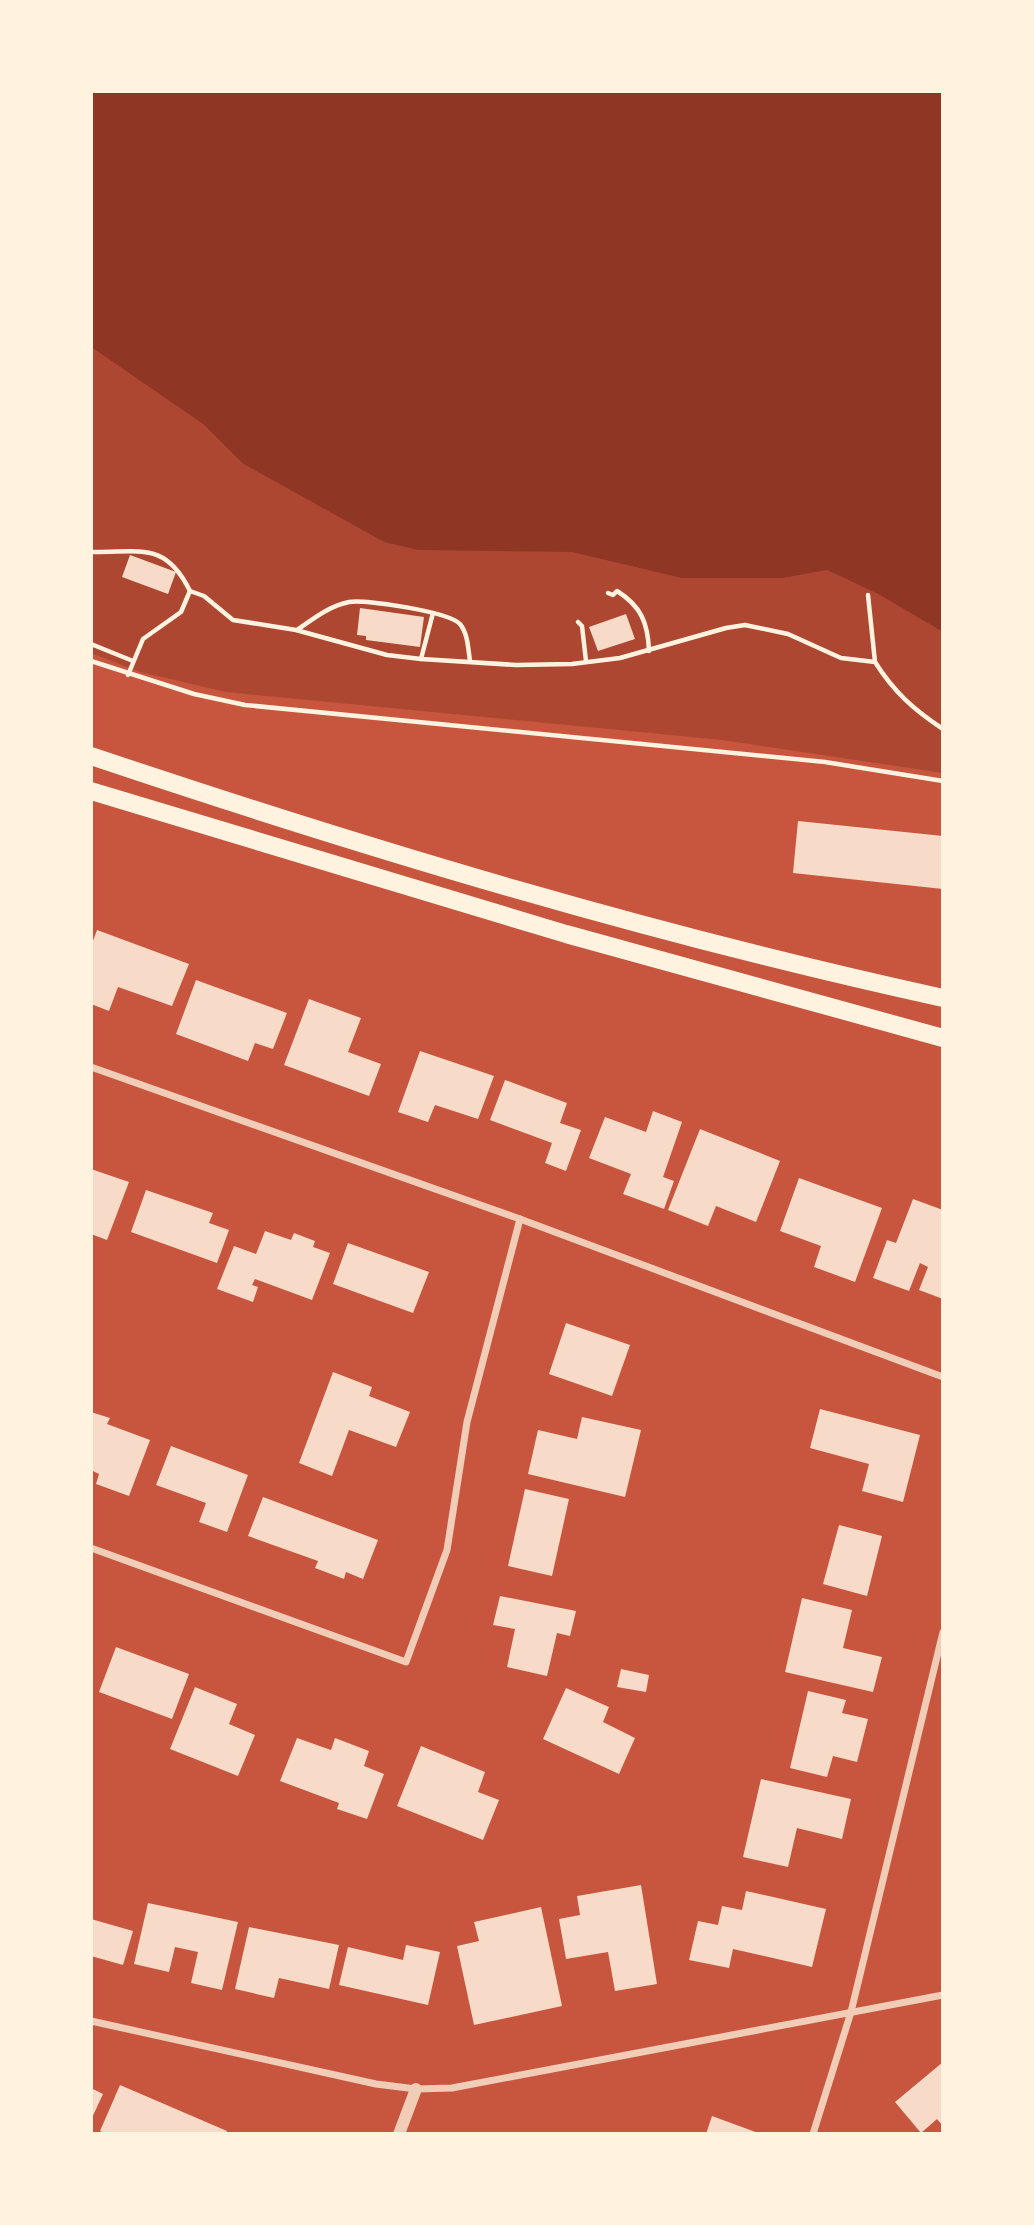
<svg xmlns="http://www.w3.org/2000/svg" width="1034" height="2225" viewBox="0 0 1034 2225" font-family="'Public Sans',sans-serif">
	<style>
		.green { fill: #ae4732 }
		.water { fill: #8f3625 }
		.building { fill: #f7dbc8 }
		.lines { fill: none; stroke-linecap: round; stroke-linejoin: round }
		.path { stroke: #fff3e0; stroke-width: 4.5 }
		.minor { stroke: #f1ccb7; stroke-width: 7 }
		.tertiary { stroke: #f1ccb7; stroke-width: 12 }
		.primary { stroke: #fff3e0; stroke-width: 18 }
	</style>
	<rect width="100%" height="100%" fill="#c8553d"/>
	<!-- green -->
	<path class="green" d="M 91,347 L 203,424 L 242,463 L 291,487 L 528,551 L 571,552 L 639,568 L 784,578 L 827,570 L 878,594 L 943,632 L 943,773 L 722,740 L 226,692 L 140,672 L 91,653 Z"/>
	<!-- water -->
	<path class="water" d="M 91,91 L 943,91 L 943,632 L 878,594 L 827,570 L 784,578 L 682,578 L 571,552 L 418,550 L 384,542 L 242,463 L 203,424 L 91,347 Z"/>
	<!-- building -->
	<g class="building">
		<path d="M 130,555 L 176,572 L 168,594 L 122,577 Z"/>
		<path d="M 360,608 L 424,617 L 420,647 L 366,640 L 366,636 L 357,635 Z"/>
		<path d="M 626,614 L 635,639 L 598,651 L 589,627 Z"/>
		<path d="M 798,821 L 943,836 L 943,889 L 793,873 Z"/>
		<path d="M 97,930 L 189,964 L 172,1006 L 118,987 L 109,1011 L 91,1004 L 91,946 Z"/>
		<path d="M 196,980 L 287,1013 L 273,1049 L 255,1043 L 248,1061 L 176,1034 Z"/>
		<path d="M 309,999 L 361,1018 L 348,1052 L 381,1064 L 369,1096 L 284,1065 Z"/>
		<path d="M 420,1051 L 494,1076 L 478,1119 L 435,1105 L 428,1122 L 398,1112 Z"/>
		<path d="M 505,1080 L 567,1103 L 560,1123 L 581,1130 L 566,1171 L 545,1163 L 552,1143 L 490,1120 Z"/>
		<path d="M 653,1111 L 682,1122 L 663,1177 L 674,1181 L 664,1209 L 623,1194 L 631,1174 L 589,1158 L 605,1117 L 646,1132 Z"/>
		<path d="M 700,1129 L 780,1161 L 756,1222 L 716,1206 L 708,1226 L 668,1210 Z"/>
		<path d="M 91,1169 L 129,1182 L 107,1240 L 91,1234 Z"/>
		<path d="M 799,1178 L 882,1208 L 855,1282 L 814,1267 L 821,1246 L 780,1231 Z"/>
		<path d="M 146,1190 L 213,1213 L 209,1223 L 229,1230 L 217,1263 L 131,1232 Z"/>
		<path d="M 913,1199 L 943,1210 L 943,1299 L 919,1290 L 928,1267 L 920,1263 L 909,1291 L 873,1278 L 887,1240 L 896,1243 Z"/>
		<path d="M 265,1231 L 291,1240 L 294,1233 L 315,1241 L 313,1247 L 330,1253 L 312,1300 L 255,1279 L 252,1285 L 258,1287 L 253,1302 L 217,1289 L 234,1246 L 256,1254 Z"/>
		<path d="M 348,1243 L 429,1272 L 413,1313 L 333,1284 Z"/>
		<path d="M 566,1323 L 630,1345 L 612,1396 L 549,1374 Z"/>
		<path d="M 333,1372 L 372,1387 L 369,1396 L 410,1412 L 396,1447 L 349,1430 L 332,1476 L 299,1463 Z"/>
		<path d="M 820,1409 L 920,1435 L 903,1502 L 862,1491 L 869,1464 L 810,1448 Z"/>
		<path d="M 91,1412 L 110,1418 L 107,1424 L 150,1440 L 129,1496 L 96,1484 L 99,1474 L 91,1470 Z"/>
		<path d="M 582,1417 L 641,1430 L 625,1497 L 528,1474 L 538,1430 L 577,1439 Z"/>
		<path d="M 171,1446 L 248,1475 L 227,1532 L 199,1522 L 206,1503 L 156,1485 Z"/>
		<path d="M 525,1489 L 569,1499 L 552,1576 L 508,1566 Z"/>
		<path d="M 263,1497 L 378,1540 L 363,1579 L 346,1572 L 344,1579 L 315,1568 L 318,1561 L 248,1536 Z"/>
		<path d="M 839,1525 L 882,1536 L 867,1596 L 823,1584 Z"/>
		<path d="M 500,1596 L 576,1611 L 570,1636 L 557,1633 L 547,1676 L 507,1667 L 515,1629 L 493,1625 Z"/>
		<path d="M 802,1598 L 852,1610 L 843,1648 L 882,1657 L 873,1692 L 785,1672 Z"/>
		<path d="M 116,1647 L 189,1674 L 172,1719 L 99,1692 Z"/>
		<path d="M 621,1669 L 649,1675 L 646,1692 L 617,1687 Z"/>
		<path d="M 195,1687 L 237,1704 L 229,1724 L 255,1735 L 238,1776 L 170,1749 Z"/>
		<path d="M 566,1688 L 609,1707 L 603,1722 L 635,1738 L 619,1774 L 543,1739 Z"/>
		<path d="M 808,1691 L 846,1700 L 842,1713 L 868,1719 L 857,1762 L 833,1756 L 827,1777 L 790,1768 Z"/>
		<path d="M 297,1738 L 331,1750 L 335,1738 L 369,1751 L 364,1766 L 384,1774 L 367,1819 L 337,1809 L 339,1803 L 280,1781 Z"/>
		<path d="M 421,1746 L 485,1772 L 478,1792 L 499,1800 L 483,1840 L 397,1806 Z"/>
		<path d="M 761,1779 L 851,1799 L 842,1839 L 797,1828 L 788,1867 L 743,1857 Z"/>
		<path d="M 641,1885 L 657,1984 L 615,1991 L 608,1952 L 566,1959 L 559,1919 L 580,1915 L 577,1896 Z"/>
		<path d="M 746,1891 L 826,1909 L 812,1967 L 733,1949 L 729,1968 L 689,1960 L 698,1921 L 718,1925 L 722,1906 L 742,1910 Z"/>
		<path d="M 148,1903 L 238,1922 L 222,1990 L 191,1983 L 198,1952 L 175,1947 L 169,1972 L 134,1964 Z"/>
		<path d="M 541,1907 L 562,2006 L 474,2025 L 457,1946 L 479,1941 L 474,1922 Z"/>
		<path d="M 91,1919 L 133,1931 L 123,1965 L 91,1956 Z"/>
		<path d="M 249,1927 L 339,1945 L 329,1989 L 279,1978 L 274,1998 L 235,1989 Z"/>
		<path d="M 406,1945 L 440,1952 L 428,2005 L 339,1985 L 348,1947 L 403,1960 Z"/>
		<path d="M 943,2062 L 943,2126 L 937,2119 L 921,2133 L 895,2102 Z"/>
		<path d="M 120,2085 L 227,2131 L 225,2134 L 106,2134 L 100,2131 Z"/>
		<path d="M 91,2088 L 103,2094 L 91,2120 Z"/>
		<path d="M 712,2116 L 761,2134 L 706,2134 Z"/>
	</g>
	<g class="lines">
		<!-- path -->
		<g class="path">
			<path d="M 91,552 C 139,553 165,540 190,591 L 204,596 L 233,620 L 296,630 L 387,655 L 421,659 L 516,665 L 572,664 L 620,658 L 726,628 L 745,625 L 788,634 L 841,658 L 875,662 C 894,692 914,710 943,729"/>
			<path d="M 608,593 L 613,595 L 617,591 C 641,606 648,623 649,651"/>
			<path d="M 868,595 L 875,662"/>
			<path d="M 578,622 L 582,626 L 586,661"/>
			<path d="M 297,630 C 313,619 329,606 349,602 C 366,599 449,612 460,624 C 468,634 468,648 470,661"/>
			<path d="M 91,644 L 133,661"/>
			<path d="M 421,659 L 433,613"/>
			<path d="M 91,661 L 194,694 L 245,705 L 825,762 L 943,781"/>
			<path d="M 128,675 L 143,639 L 181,612 L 190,591"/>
		</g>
		<!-- minor -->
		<g class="minor">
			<path d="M 91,1067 L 520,1219 L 943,1377"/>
			<path d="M 91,1548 L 406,1662 L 447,1550 L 467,1422 L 520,1219"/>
			<path d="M 91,2021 L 376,2084 L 416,2089 L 452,2088 L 943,1995"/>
			<path d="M 813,2134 L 851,2012 L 943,1632"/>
		</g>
		<!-- tertiary -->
		<path class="tertiary" d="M 399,2134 L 416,2089"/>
		<!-- primary -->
		<g class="primary">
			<path d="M 91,756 C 371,850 654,935 943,998"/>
			<path d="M 91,791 L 566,934 L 943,1038"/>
		</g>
	</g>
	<!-- border -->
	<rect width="1034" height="2225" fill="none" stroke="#fff3e0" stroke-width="186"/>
</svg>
